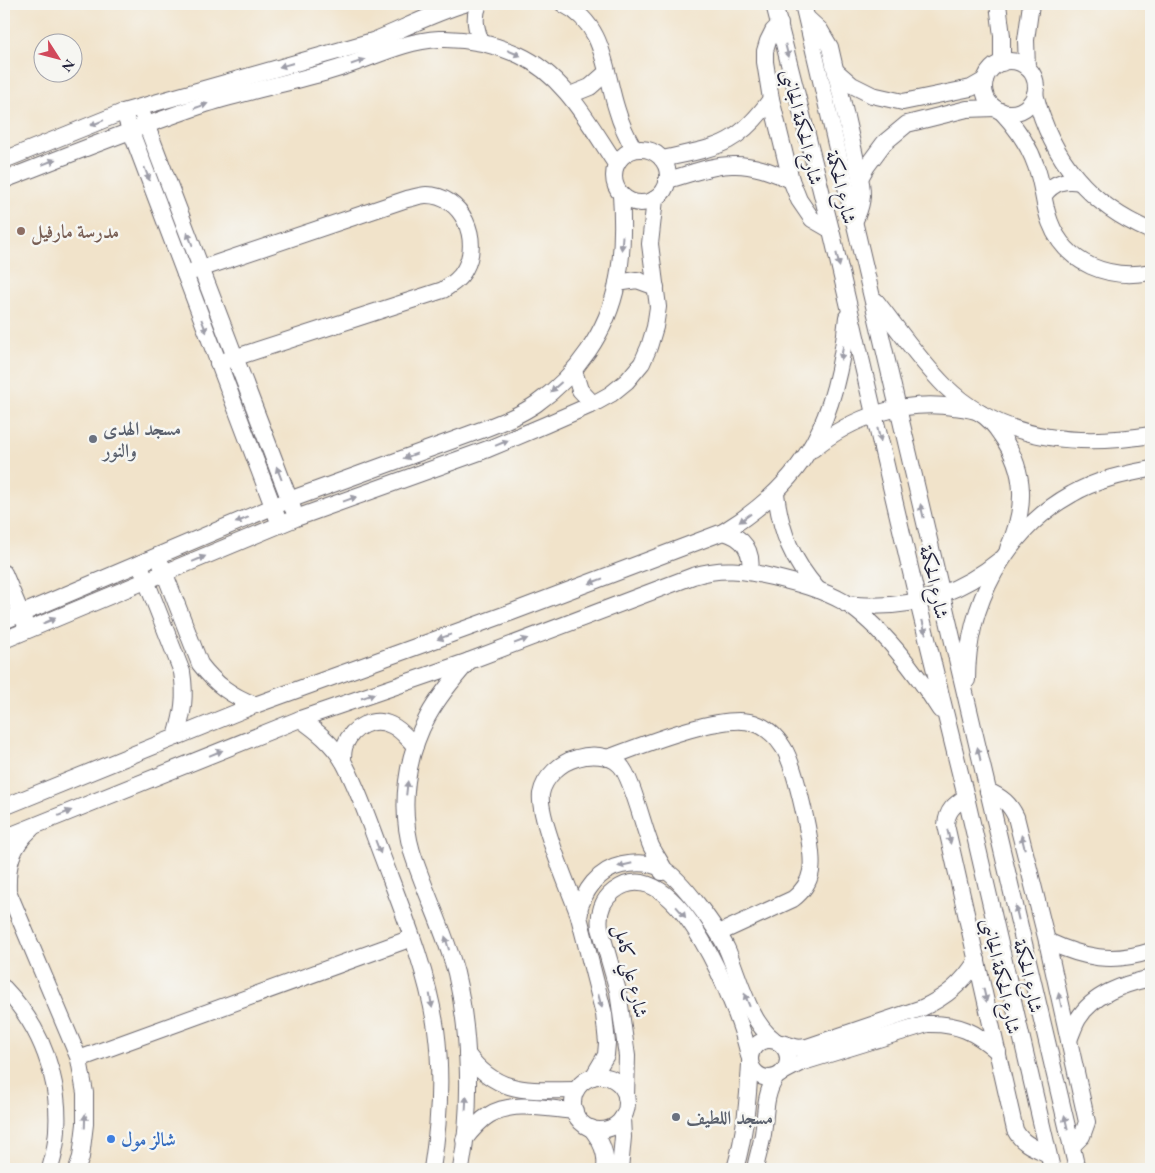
<svg xmlns="http://www.w3.org/2000/svg" width="1155" height="1173" viewBox="0 0 1155 1173" font-family="'EB Garamond',Amiri,serif">
	<style>
		.lines { fill: none; stroke-linecap: round; stroke-linejoin: round }
		.minor-casing { stroke: #6a666d; stroke-width: 18 }
		.minor { stroke: #fff; stroke-width: 16 }
		.oneway { fill: #9c9ca7 }
		.education-dot { fill: #8d6e63; stroke: #f6f6f2; stroke-width: 2 }
		.worship-dot { fill: #6b7280; stroke: #f6f6f2; stroke-width: 2 }
		.shop-dot { fill: #3f7fe0; stroke: #f6f6f2; stroke-width: 2 }
		.labels { text-anchor: middle; dominant-baseline: central; stroke-width: 5; stroke-linejoin: round; paint-order: stroke }
		.street-label { font-size: 19px; fill: #22223b; stroke: #f6f6f2 }
		.education-label { font-size: 19px; font-weight: bold; fill: #785e54; stroke: #f6f6f2; text-anchor: start }
		.worship-label { font-size: 19px; font-weight: bold; fill: #5b616d; stroke: #f6f6f2; text-anchor: start }
		.shop-label { font-size: 19px; font-weight: bold; fill: #366cbe; stroke: #f6f6f2; text-anchor: start }
	</style>
	<rect width="100%" height="100%" fill="#f6f6f2"/>
	<filter id="ink" filterUnits="userSpaceOnUse"><feTurbulence type="fractalNoise" baseFrequency=".02" numOctaves="2"/><feDisplacementMap in="SourceGraphic" scale="10" xChannelSelector="R" yChannelSelector="G"/><feConvolveMatrix kernelMatrix="1 2 1 2 8 2 1 2 1" color-interpolation-filters="sRGB"/></filter>
	<filter id="wash" filterUnits="userSpaceOnUse"><feTurbulence type="fractalNoise" baseFrequency=".0096" numOctaves="4" result="noise"/><feDisplacementMap in="SourceGraphic" scale="20" xChannelSelector="R" yChannelSelector="G"/><feGaussianBlur stdDeviation="1.12" result="paint"/><feColorMatrix in="noise" values="0 0 0 0 0 0 0 0 0 0 0 0 0 0 0 0 0 1.4 0 .05"/><feComposite in="paint" operator="in"/></filter>
	<g filter="url(#wash)">
		<rect width="100%" height="100%" fill="#f1e3ca"/>
	</g>
	<g filter="url(#ink)">
		<g class="lines">
			<!-- minor casing -->
			<g class="minor-casing">
				<g id="minor">
					<path d="M 479,4 C 473,17 476,29 481,42"/>
					<path d="M 563,4 C 606,25 604,71 617,110 C 621,124 627,137 634,149"/>
					<path d="M 774,4 L 831,230 L 918,602 L 966,797 L 1052,1169"/>
					<path d="M 803,4 L 1077,1169"/>
					<path d="M 998,4 L 1002,36 L 1002,63"/>
					<path d="M 807,18 L 820,30 L 830,47 L 860,178 C 864,195 862,206 854,222"/>
					<path d="M 780,24 L 773,31 L 768,41 L 765,51 L 765,62 L 771,99 L 791,180 L 799,200 L 812,219 L 831,230"/>
					<circle cx="1010" cy="87" r="26"/>
					<path d="M 1027,68 L 1026,40 L 1031,4"/>
					<path d="M 836,71 L 852,85 L 872,95 L 903,102 L 971,88 L 985,80"/>
					<path d="M 1035,94 C 1051,158 1089,205 1151,231"/>
					<path d="M 570,95 L 590,87 L 607,72"/>
					<path d="M 1001,111 C 1016,127 1029,145 1036,166 C 1043,184 1043,204 1050,222 C 1066,265 1110,280 1151,272"/>
					<path d="M 143,116 L 293,509"/>
					<path d="M 127,121 L 277,517"/>
					<circle cx="641" cy="176" r="27"/>
					<path d="M 662,159 C 717,147 736,147 771,99"/>
					<path d="M 4,160 L 123,112 L 373,41 C 403,29 433,13 464,4"/>
					<path d="M 860,178 L 867,166 L 884,143 L 907,124 L 967,109 L 995,108"/>
					<path d="M 4,180 C 71,154 137,127 206,104 C 247,91 289,83 330,71 C 367,61 400,41 439,39 C 467,38 494,44 519,55 C 565,76 589,124 616,164"/>
					<path d="M 667,180 C 688,175 710,165 732,165 C 753,164 772,172 791,180"/>
					<path d="M 1044,195 C 1054,182 1065,179 1080,182"/>
					<path d="M 185,274 L 407,199 C 413,198 420,195 426,195 C 463,195 481,240 465,269 C 460,279 452,284 443,290 L 218,363"/>
					<path d="M 617,283 L 637,280 L 656,287"/>
					<path d="M 876,301 C 898,329 920,361 945,386 C 1001,441 1078,447 1151,435"/>
					<path d="M 574,371 L 580,390 L 593,404"/>
					<path d="M 813,449 C 853,416 903,400 954,407 C 962,408 973,409 980,413 C 988,418 996,427 1001,435 C 1027,472 1026,509 1008,549"/>
					<path d="M 776,494 C 781,533 792,560 818,590"/>
					<path d="M 723,532 C 744,537 753,551 750,572"/>
					<path d="M 161,564 L 200,664 C 216,685 232,696 255,705"/>
					<path d="M 142,570 L 182,672 C 186,697 183,713 176,737"/>
					<path d="M 4,573 L 25,623"/>
					<path d="M 846,604 C 903,611 955,597 1000,560"/>
					<path d="M 4,621 L 289,500 L 484,429 C 502,422 520,415 536,404 C 576,376 608,331 617,283 C 623,254 623,224 621,195"/>
					<path d="M 4,640 L 296,518 L 488,449 L 545,425 L 593,404 L 611,394 L 627,381 L 642,363 L 649,347 L 655,327 L 658,307 L 650,244 L 655,199"/>
					<path d="M 967,680 C 967,605 1005,531 1072,494 C 1096,480 1124,474 1151,469"/>
					<path d="M 300,719 C 317,731 332,743 343,761 C 359,790 370,825 382,856 C 403,912 427,969 436,1029 C 442,1074 439,1125 432,1169"/>
					<path d="M 608,758 C 640,746 723,712 754,723 C 766,727 776,736 783,747 C 795,765 815,850 811,871 C 809,883 802,892 793,899 L 719,933"/>
					<path d="M 343,761 C 343,756 343,750 345,745 C 352,727 373,716 391,725 C 401,729 408,739 415,746"/>
					<path d="M 988,791 C 1002,797 1010,804 1016,817 L 1047,941 L 1087,1122 L 1082,1136 L 1072,1146"/>
					<path d="M 966,797 C 954,805 947,810 946,825 L 1015,1130 C 1022,1144 1035,1148 1048,1154"/>
					<path d="M 4,807 L 255,705 L 512,612 L 723,532 C 810,479 837,416 847,317"/>
					<path d="M 31,829 C 11,847 7,865 8,891 L 79,1059 L 85,1093 L 85,1124 L 81,1157 L 77,1169"/>
					<path d="M 4,838 L 300,719 L 469,661 L 693,576 C 722,567 743,570 772,577 C 797,583 821,589 844,602 C 880,624 918,675 940,710"/>
					<path d="M 580,913 L 578,913 C 569,888 538,817 541,794 C 544,777 561,762 577,758 C 590,754 609,754 620,765 C 632,777 643,827 651,846 C 655,854 660,861 664,869 L 662,872"/>
					<path d="M 1047,941 C 1084,958 1112,964 1151,951"/>
					<path d="M 4,988 C 50,1036 69,1105 50,1169"/>
					<circle cx="769" cy="1059" r="19"/>
					<path d="M 1069,1040 C 1072,1033 1074,1026 1078,1019 C 1093,994 1124,984 1151,978"/>
					<path d="M 781,1043 L 798,1048 L 807,1047 L 922,1008 C 946,997 963,983 977,960"/>
					<path d="M 467,1054 C 498,1096 530,1090 576,1090"/>
					<path d="M 79,1059 L 412,938"/>
					<path d="M 783,1072 L 800,1063 L 927,1024 C 958,1023 976,1032 998,1052"/>
					<circle cx="600" cy="1103" r="27"/>
					<path d="M 593,1077 L 606,1055 L 607,1043 L 604,1014 L 578,913 C 584,891 598,870 622,865 C 636,862 650,862 663,869 C 681,878 718,930 727,949 C 739,977 749,1021 773,1039"/>
					<path d="M 626,1097 L 627,1056 L 618,991 L 600,928 C 598,914 602,900 614,891 C 676,843 741,1015 749,1056"/>
					<path d="M 591,1128 C 601,1141 607,1153 605,1169"/>
					<path d="M 464,1140 C 471,1131 479,1121 489,1115 C 513,1100 548,1109 575,1111"/>
					<path d="M 461,1169 C 472,1108 470,1033 456,973 C 445,931 425,893 412,852 C 399,807 406,756 428,716 C 439,696 454,678 469,661"/>
					<path d="M 620,1169 L 623,1137 L 622,1118"/>
					<path d="M 735,1169 C 745,1135 748,1100 750,1064"/>
					<path d="M 755,1169 C 757,1158 761,1146 763,1134 C 766,1114 764,1095 776,1077"/>
				</g>
			</g>
			<!-- minor -->
			<use href="#minor" class="minor"/>
		</g>
		<!-- one-way arrows -->
		<defs><path id="oneway-solid" d="M-6-.8H1V-3.2L6.5 0L1 3.2V.8H-6Z" transform="scale(1.25)"/></defs>
		<g class="oneway">
			<use href="#oneway-solid" transform="translate(787 51) rotate(76)"/>
			<use href="#oneway-solid" transform="translate(514 53) rotate(23)"/>
			<use href="#oneway-solid" transform="translate(358 62) rotate(-19)"/>
			<use href="#oneway-solid" transform="translate(286 65) rotate(164)"/>
			<use href="#oneway-solid" transform="translate(201 106) rotate(-19)"/>
			<use href="#oneway-solid" transform="translate(97 123) rotate(158)"/>
			<use href="#oneway-solid" transform="translate(49 162) rotate(-22)"/>
			<use href="#oneway-solid" transform="translate(147 174) rotate(69)"/>
			<use href="#oneway-solid" transform="translate(190 239) rotate(-111)"/>
			<use href="#oneway-solid" transform="translate(622 243) rotate(94)"/>
			<use href="#oneway-solid" transform="translate(838 260) rotate(77)"/>
			<use href="#oneway-solid" transform="translate(204 326) rotate(69)"/>
			<use href="#oneway-solid" transform="translate(842 353) rotate(99)"/>
			<use href="#oneway-solid" transform="translate(556 387) rotate(138)"/>
			<use href="#oneway-solid" transform="translate(879 435) rotate(77)"/>
			<use href="#oneway-solid" transform="translate(502 443) rotate(-22)"/>
			<use href="#oneway-solid" transform="translate(410 456) rotate(160)"/>
			<use href="#oneway-solid" transform="translate(279 473) rotate(-111)"/>
			<use href="#oneway-solid" transform="translate(350 499) rotate(-20)"/>
			<use href="#oneway-solid" transform="translate(922 511) rotate(-103)"/>
			<use href="#oneway-solid" transform="translate(745 518) rotate(144)"/>
			<use href="#oneway-solid" transform="translate(242 520) rotate(157)"/>
			<use href="#oneway-solid" transform="translate(199 559) rotate(-23)"/>
			<use href="#oneway-solid" transform="translate(596 581) rotate(159)"/>
			<use href="#oneway-solid" transform="translate(49 621) rotate(-23)"/>
			<use href="#oneway-solid" transform="translate(924 627) rotate(76)"/>
			<use href="#oneway-solid" transform="translate(444 637) rotate(160)"/>
			<use href="#oneway-solid" transform="translate(521 641) rotate(-21)"/>
			<use href="#oneway-solid" transform="translate(368 696) rotate(-19)"/>
			<use href="#oneway-solid" transform="translate(216 753) rotate(-22)"/>
			<use href="#oneway-solid" transform="translate(979 754) rotate(-103)"/>
			<use href="#oneway-solid" transform="translate(407 788) rotate(-84)"/>
			<use href="#oneway-solid" transform="translate(65 813) rotate(-22)"/>
			<use href="#oneway-solid" transform="translate(949 837) rotate(77)"/>
			<use href="#oneway-solid" transform="translate(1023 842) rotate(-104)"/>
			<use href="#oneway-solid" transform="translate(378 847) rotate(69)"/>
			<use href="#oneway-solid" transform="translate(625 865) rotate(167)"/>
			<use href="#oneway-solid" transform="translate(681 912) rotate(49)"/>
			<use href="#oneway-solid" transform="translate(1017 913) rotate(-103)"/>
			<use href="#oneway-solid" transform="translate(447 943) rotate(-106)"/>
			<use href="#oneway-solid" transform="translate(985 995) rotate(77)"/>
			<use href="#oneway-solid" transform="translate(747 1000) rotate(-112)"/>
			<use href="#oneway-solid" transform="translate(1060 1000) rotate(-102)"/>
			<use href="#oneway-solid" transform="translate(431 1001) rotate(80)"/>
			<use href="#oneway-solid" transform="translate(600 1001) rotate(75)"/>
			<use href="#oneway-solid" transform="translate(466 1103) rotate(-87)"/>
			<use href="#oneway-solid" transform="translate(85 1121) rotate(-88)"/>
			<use href="#oneway-solid" transform="translate(1066 1122) rotate(-103)"/>
		</g>
	</g>
	<!-- markers -->
	<circle class="education-dot" cx="21" cy="231" r="5"/>
	<g class="worship-dot">
		<circle cx="93" cy="439" r="5"/>
		<circle cx="676" cy="1117" r="5"/>
	</g>
	<circle class="shop-dot" cx="111" cy="1139" r="5"/>
	<g class="labels">
		<!-- street labels -->
		<g class="street-label">
			<text transform="translate(802 127) rotate(76)">شارع الحكمة الجانبى</text>
			<text transform="translate(841 187) rotate(76)">شارع الحكمة</text>
			<text transform="translate(934 582) rotate(77)">شارع الحكمة</text>
			<text transform="translate(631 971) rotate(77)">شارع علي كامل</text>
			<text transform="translate(1001 976) rotate(77)">شارع الحكمة الجانبى</text>
			<text transform="translate(1028 976) rotate(77)">شارع الحكمة</text>
		</g>
		<!-- education labels -->
		<g class="education-label">
			<text x="31" y="231">مدرسة مارفيل</text>
		</g>
		<!-- worship labels -->
		<g class="worship-label">
			<text x="103" y="428">مسجد الهدى<tspan x="103" dy="22">والنور</tspan></text>
			<text x="686" y="1117">مسجد اللطيف</text>
		</g>
		<!-- shop labels -->
		<g class="shop-label">
			<text x="121" y="1139">شالز مول</text>
		</g>
	</g>
	<!-- margin -->
	<rect width="1155" height="1173" fill="none" stroke="#f6f6f2" stroke-width="20"/>
	<!-- north arrow -->
	<g transform="translate(58 58) rotate(126)"><circle r="24" fill="#f6f6f2" stroke="#a1a1a9"/>
	<path d="M0-4L9 19L0 12L-9 19Z" fill="#d1495b"/>
	<text y="-8" font-size="14" font-weight="bold" text-anchor="middle" fill="#22223b">N</text>
	</g>
</svg>
